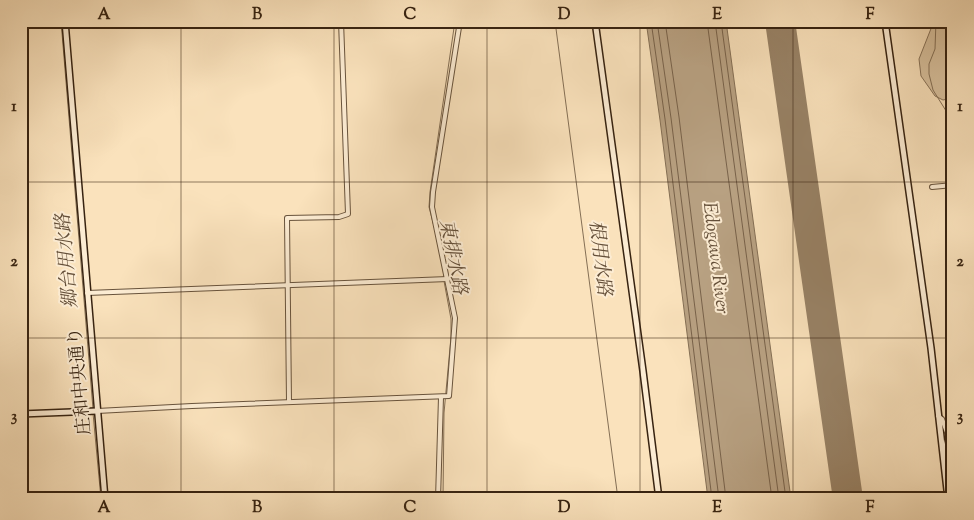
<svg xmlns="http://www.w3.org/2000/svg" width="974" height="520" viewBox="0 0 974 520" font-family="'Sorts Mill Goudy','Noto Serif JP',serif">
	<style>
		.green { fill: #d9c29f; stroke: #887258 }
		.water { fill: #b8a182; stroke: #846f55 }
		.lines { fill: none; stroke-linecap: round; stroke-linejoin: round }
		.shore { stroke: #78624a; stroke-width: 1 }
		.stream { stroke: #846f55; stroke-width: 1 }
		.runway { stroke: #988266; stroke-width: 30 }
		.street-casing { stroke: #68533c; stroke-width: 6 }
		.secondary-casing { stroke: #372311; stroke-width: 8 }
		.street { stroke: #fcecd3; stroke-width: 4 }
		.secondary { stroke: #fcecd3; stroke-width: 5 }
		.grid { fill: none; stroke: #372311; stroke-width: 1; stroke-opacity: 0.55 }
		.labels { text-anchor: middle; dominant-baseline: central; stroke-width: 4; stroke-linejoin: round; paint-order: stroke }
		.street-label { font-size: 18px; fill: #372311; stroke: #fcecd3 }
		.water-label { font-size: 19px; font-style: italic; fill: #644f39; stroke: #fcecd3 }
		.neatline { fill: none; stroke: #372311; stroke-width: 2 }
		.grid-label { font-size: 16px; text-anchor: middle; font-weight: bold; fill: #372311 }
	</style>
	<rect width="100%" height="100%" fill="#fae2bc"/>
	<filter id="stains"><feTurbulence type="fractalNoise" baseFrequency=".004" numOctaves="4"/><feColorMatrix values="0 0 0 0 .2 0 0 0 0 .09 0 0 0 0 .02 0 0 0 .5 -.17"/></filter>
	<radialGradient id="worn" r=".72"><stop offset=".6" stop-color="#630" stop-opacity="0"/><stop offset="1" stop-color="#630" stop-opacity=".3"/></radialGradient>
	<!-- green -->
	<path class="green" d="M 934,21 L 953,21 L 951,48 L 953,96 L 952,98 L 943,100 L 935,96 L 921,76 L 919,59 Z"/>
	<!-- water -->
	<path class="water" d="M 646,21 L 726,21 L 791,499 L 708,499 L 660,120 Z"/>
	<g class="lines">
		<!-- shore -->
		<g class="shore">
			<path d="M 651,21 L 665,119 L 712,499"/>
			<path d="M 657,21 L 671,118 L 719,499"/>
			<path d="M 665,21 L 679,117 L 726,499"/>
			<path d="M 707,21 L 772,499"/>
			<path d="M 715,21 L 779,499"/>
			<path d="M 721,21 L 786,499"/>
		</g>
		<!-- stream -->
		<g class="stream">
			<path d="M 61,21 L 93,409"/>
			<path d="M 555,21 L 618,499"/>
			<path d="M 936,21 L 935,49 L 929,64 L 929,74 L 933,90 L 953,122"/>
			<path d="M 437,238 L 429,207 L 430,192 L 455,21"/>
			<path d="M 443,269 L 444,277"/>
			<path d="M 93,413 L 101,499"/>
			<path d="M 443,499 L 444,413 L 451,337 L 451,319 L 444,281"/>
		</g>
		<!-- runway -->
		<path class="runway" d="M 780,21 L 848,499"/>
		<!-- street casing -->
		<g class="street-casing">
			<g id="street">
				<path d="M 932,187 L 953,185"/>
				<path d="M 87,293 L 448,279"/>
				<path d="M 289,402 L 287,218 L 339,217 L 348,214 L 341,21"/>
				<path d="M 97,411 L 192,406 L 449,396 L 455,318 L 432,207 L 433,192 L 460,21"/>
				<path d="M 938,416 L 942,419 L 948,435 L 953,436"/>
				<path d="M 944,454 L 948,435"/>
				<path d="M 438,499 L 441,397"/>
			</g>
		</g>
		<!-- secondary casing -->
		<g class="secondary-casing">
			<g id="secondary">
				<path d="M 65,21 L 105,499"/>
				<path d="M 595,21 L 643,371 L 659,499"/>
				<path d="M 885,21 L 931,348 L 948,499"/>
				<path d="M 21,414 L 97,411"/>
			</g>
		</g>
		<!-- street -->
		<use href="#street" class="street"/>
		<!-- secondary -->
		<use href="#secondary" class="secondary"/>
	</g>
	<!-- grid -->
	<path class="grid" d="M 181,21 L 181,499M 334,21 L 334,499M 487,21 L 487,499M 640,21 L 640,499M 793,21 L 793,499M 21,182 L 953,182M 21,338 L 953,338"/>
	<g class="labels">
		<!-- street labels -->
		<g class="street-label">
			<text transform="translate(81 381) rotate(-95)">庄和中央通り</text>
		</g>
		<!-- water labels -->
		<g class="water-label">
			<text transform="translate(452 257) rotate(79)">東排水路</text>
			<text transform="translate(599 258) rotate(83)">根用水路</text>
			<text transform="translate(715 258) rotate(83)">Edogawa River</text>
			<text transform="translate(68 261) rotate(-95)">郷台用水路</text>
		</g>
	</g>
	<!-- margin -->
	<rect width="974" height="520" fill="none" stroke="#fae2bc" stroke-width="55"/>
	<rect x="28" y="28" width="918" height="464" class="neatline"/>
	<g class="grid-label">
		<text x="104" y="19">A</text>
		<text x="257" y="19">B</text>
		<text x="410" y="19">C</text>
		<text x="564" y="19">D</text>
		<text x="717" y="19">E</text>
		<text x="870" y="19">F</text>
		<text x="14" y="111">1</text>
		<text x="960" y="111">1</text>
		<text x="14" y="266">2</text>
		<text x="960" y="266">2</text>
		<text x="14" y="421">3</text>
		<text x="960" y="421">3</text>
		<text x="104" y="512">A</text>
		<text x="257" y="512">B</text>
		<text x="410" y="512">C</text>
		<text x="564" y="512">D</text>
		<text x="717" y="512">E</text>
		<text x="870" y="512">F</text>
	</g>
	<rect width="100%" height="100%" filter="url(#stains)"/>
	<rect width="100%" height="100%" fill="url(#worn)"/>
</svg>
